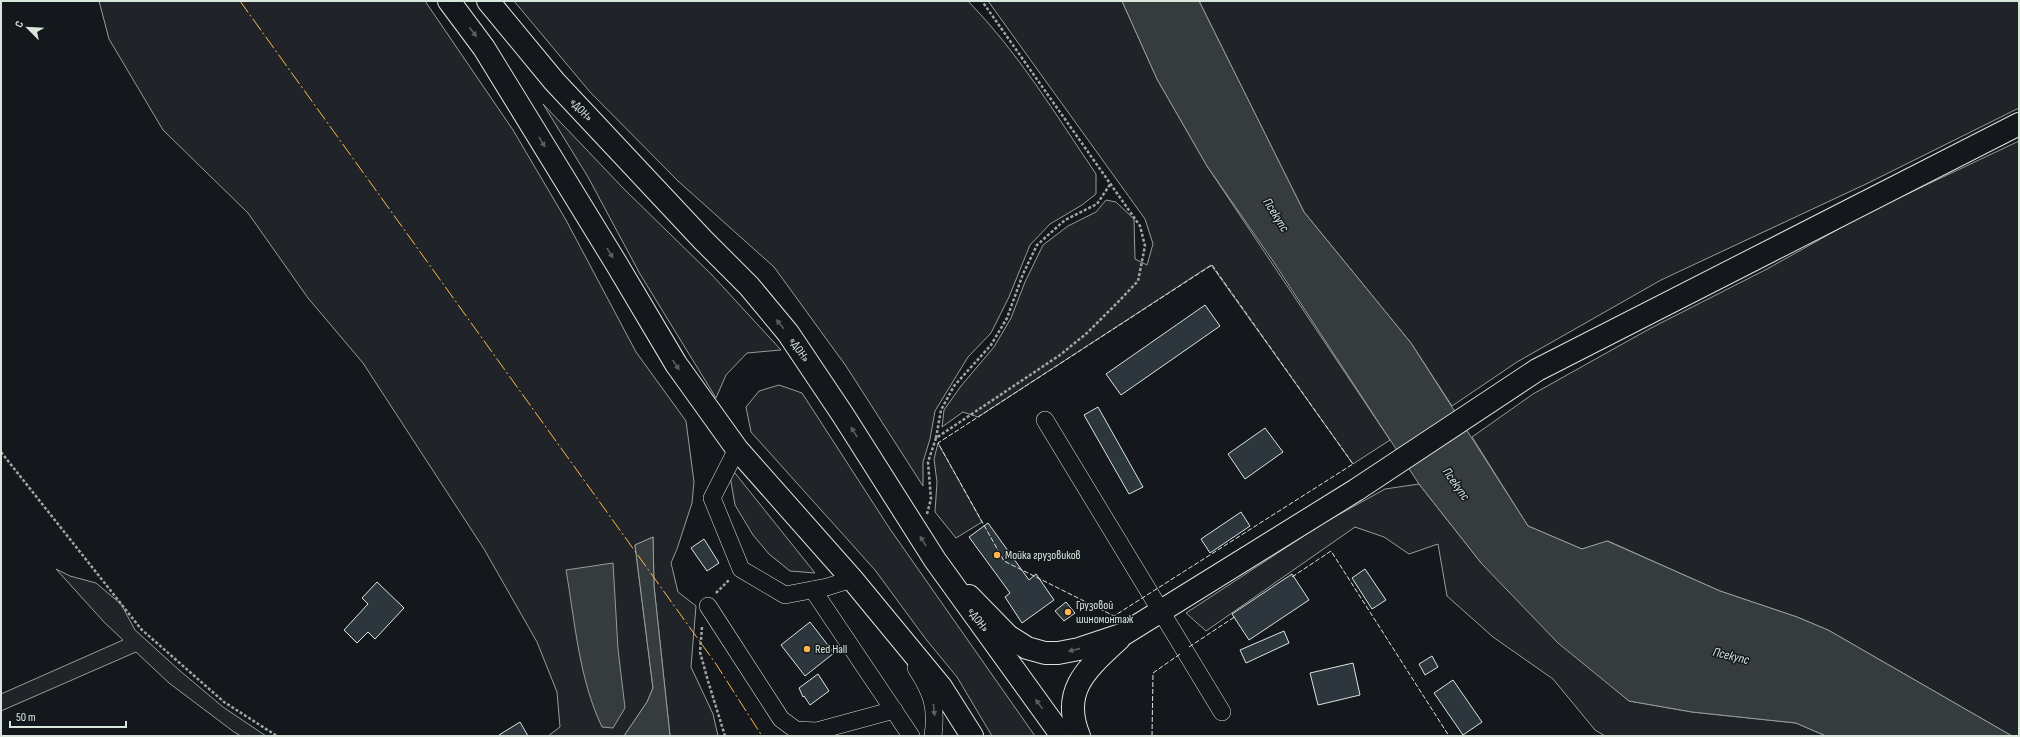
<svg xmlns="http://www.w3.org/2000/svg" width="2020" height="737" viewBox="0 0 2020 737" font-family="'Sofia Sans Condensed',sans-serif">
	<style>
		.green { fill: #202428; stroke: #939e99 }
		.water { fill: #363b3e; stroke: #939e99 }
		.building { fill: #2c363c; stroke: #d8e6dc }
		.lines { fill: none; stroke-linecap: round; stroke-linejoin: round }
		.minor-casing { stroke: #d8e6dc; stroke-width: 18 }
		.major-casing { stroke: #d8e6dc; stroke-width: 24 }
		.highway-casing { stroke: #d8e6dc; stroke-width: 24 }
		.path { stroke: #9da8a2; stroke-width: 2.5; stroke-dasharray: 3 2; stroke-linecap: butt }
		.minor { stroke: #14181c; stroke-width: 17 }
		.major { stroke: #14181c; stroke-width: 22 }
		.highway { stroke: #14181c; stroke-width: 22 }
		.fence { stroke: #d8e6dc; stroke-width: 1; stroke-dasharray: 5 2; stroke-linecap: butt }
		.power { stroke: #ffb74d; stroke-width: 1; stroke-dasharray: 14 3 2 3; stroke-linecap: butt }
		.oneway { fill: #59605f }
		.poi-dot { fill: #ffb74d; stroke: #14181c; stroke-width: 1.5 }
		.labels { text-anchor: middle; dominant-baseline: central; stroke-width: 3; stroke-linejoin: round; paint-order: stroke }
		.street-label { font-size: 12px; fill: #d8e6dc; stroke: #14181c }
		.poi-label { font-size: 12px; fill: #d8e6dc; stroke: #14181c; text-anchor: start }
		.water-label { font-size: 13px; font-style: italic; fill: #d8e6dc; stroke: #14181c }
	</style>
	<rect width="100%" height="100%" fill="#14181c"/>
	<!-- green -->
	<g class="green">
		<path d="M 99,1 L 425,1 L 513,130 L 566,220 L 636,352 L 686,421 L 694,482 L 692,503 L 677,549 L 671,563 L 678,592 L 696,606 L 691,667 L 713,714 L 718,736 L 670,736 L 654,586 L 653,537 L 635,545 L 653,688 L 647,702 L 624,736 L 548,736 L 560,727 L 557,692 L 537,642 L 484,549 L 363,363 L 308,298 L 248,213 L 163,130 L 109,39 Z"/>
		<path d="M 514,1 L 968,1 C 1018,52 1056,115 1096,174 L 1096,194 L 1082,205 L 1050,224 L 1030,245 L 1009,297 L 991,333 L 968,357 L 935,411 L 930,439 L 923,462 L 923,486 L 846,366 L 774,267 L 678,181 L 590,92 Z"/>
		<path d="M 988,1 L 1122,1 L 1157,79 L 1207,166 L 1390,440 L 1353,464 L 1211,265 L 978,417 L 963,412 L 942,427 L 944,410 L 961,386 L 994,347 L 1011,318 L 1025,282 L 1043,245 L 1068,226 L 1096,212 L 1106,200 L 1116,202 L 1134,219 L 1135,259 L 1147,265 L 1153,244 L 1145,219 Z"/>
		<path d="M 1199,1 L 2019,1 L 2019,108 L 1866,184 L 1661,280 L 1517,362 L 1452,406 L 1411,343 L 1304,212 Z"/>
		<path d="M 543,104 L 624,189 L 712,275 L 781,350 L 747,353 L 726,375 L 716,398 L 640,274 L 588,177 Z"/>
		<path d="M 2019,141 L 2019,736 L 2012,736 L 1828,630 L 1797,617 L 1720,591 L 1608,541 L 1582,549 L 1528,526 L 1472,437 L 1533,394 L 1651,328 L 1767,269 L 1869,212 Z"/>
		<path d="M 779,385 L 802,393 L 890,529 L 1035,736 L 992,736 L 957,677 L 925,638 L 875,570 L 751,432 L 746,407 L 759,391 Z"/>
		<path d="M 938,443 L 982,522 L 956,538 L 935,512 L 937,482 L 934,459 Z"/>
		<path d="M 735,473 L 815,573 L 790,571 L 769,554 L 753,535 L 735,505 L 730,476 Z"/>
		<path d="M 1419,484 L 1482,564 L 1629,701 L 1692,712 L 1796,723 L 1826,736 L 1605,736 L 1595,730 L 1553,679 L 1493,637 L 1447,596 L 1438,544 L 1409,554 L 1384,537 L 1355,527 L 1206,631 L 1186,613 L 1322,524 L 1385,489 Z"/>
		<path d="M 56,569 L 70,576 L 96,583 L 121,604 L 135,630 L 179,670 L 223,707 L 266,736 L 241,736 L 234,732 L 169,683 L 136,652 L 1,711 L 1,694 L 123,640 L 104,622 Z"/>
	</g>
	<!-- water -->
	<g class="water">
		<path d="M 1122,1 L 1199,1 L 1304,212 L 1411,343 L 1528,526 L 1582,549 L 1607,541 L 1720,591 L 1797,617 L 1828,630 L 2012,736 L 1826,736 L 1796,723 L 1692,712 L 1629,701 L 1558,643 L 1482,564 L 1419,484 L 1273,261 L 1207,166 L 1157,79 Z"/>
		<path d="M 653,537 L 654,586 L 670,736 L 624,736 L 647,702 L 653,688 L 635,545 Z"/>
		<path d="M 613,563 L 618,649 L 625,708 L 613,728 L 602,727 C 579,679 575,622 566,570 Z"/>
	</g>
	<!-- building -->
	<g class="building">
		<path d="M 1205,305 L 1220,326 L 1121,395 L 1106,374 Z"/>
		<path d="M 1098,407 L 1143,487 L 1129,494 L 1084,415 Z"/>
		<path d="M 1265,428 L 1283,452 L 1245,479 L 1228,454 Z"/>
		<path d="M 1241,512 L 1250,526 L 1210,553 L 1201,539 Z"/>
		<path d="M 988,523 L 1029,580 L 1036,574 L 1054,600 L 1022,623 L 1005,597 L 1010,593 L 969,537 Z"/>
		<path d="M 704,539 L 719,563 L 707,571 L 691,548 Z"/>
		<path d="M 1365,569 L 1386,600 L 1372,609 L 1352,578 Z"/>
		<path d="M 1292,574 L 1309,600 L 1249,640 L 1232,614 Z"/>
		<path d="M 377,582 L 404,608 L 375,639 L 368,632 L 357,643 L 344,630 L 368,604 L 362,598 Z"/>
		<path d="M 1066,602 L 1075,613 L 1064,621 L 1055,611 Z"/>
		<path d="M 810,622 L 834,653 L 805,676 L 781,645 Z"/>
		<path d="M 1284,631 L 1289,643 L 1246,663 L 1240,650 Z"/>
		<path d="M 1432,656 L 1438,667 L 1425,675 L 1419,664 Z"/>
		<path d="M 1353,663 L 1360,695 L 1318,705 L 1310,673 Z"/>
		<path d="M 818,674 L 829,691 L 810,705 L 804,696 L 803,697 L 799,688 Z"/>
		<path d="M 1453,680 L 1482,722 L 1463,735 L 1434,693 Z"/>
		<path d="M 520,722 L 528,736 L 499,736 L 499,735 Z"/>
	</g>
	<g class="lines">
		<!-- minor casing -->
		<g class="minor-casing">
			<g id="minor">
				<path d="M 1045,420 L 1222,712"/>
				<path d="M 737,449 L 712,498 L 741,569 L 785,595 L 827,587 L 852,579"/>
				<path d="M 813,590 L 911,736"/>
				<path d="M 708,606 L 781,719 L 796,730 L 817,731 L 894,710"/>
				<path d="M 916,668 C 932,693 937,706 933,736"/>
			</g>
		</g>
		<!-- major casing -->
		<g class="major-casing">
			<g id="major">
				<path d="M 969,596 L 1008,636 L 1027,648 L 1045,653 L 1058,653 L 1079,649 L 1124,634 L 1356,490 L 1537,370 L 2019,124"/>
				<path d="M 1079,736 C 1060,690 1088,668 1119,639"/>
			</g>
		</g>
		<!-- highway casing -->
		<g class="highway-casing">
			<g id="highway">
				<path d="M 449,1 L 484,48 L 616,263 L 676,364 L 737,449 L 852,579 L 941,687 L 972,736"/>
				<path d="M 488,1 L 554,81 L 703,240 L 749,286 L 788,333 L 843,415 L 935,560 L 1062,736"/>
			</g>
		</g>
		<!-- path -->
		<g class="path">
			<path d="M 936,438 L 941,410 L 954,386 L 991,345 L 1007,318 L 1023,274 L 1037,245 L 1065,220 L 1097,204 L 1111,183"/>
			<path d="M 1,452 L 141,629 L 224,702 L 277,736"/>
			<path d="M 927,514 L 931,499 L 928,462 L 936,438 L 1060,355 L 1087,333 L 1120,300 L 1138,281 L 1145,246 L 1140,226 L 982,1"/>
			<path d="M 716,593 L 730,579"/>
			<path d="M 702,627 L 700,652 L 708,681 L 725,736"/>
		</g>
		<!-- minor -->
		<use href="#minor" class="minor"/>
		<!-- major -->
		<use href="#major" class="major"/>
		<!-- highway -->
		<use href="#highway" class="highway"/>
		<!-- fence -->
		<g class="fence">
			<path d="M 1212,265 L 1353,464 L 1114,616 L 1004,561 L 938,443 Z"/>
			<path d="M 1292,577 L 1331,551 L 1449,736"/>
			<path d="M 1189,647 L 1236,616"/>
			<path d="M 1152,736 L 1153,673 L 1180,654"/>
		</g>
		<!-- power -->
		<path class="power" d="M 240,1 L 716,664 L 762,736"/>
	</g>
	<!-- one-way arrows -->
	<defs><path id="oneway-solid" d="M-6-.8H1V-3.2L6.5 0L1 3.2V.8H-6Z"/></defs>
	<g class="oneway">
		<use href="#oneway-solid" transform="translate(473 32) rotate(53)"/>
		<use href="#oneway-solid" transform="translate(542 142) rotate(58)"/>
		<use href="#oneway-solid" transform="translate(610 253) rotate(58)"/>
		<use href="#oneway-solid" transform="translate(780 324) rotate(-129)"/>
		<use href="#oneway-solid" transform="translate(676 365) rotate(56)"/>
		<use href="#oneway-solid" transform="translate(854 432) rotate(-122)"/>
		<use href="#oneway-solid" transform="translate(923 541) rotate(-122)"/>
		<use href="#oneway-solid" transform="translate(1074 650) rotate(167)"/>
		<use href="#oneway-solid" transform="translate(1039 704) rotate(-126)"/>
		<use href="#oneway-solid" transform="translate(934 710) rotate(84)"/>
	</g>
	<!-- markers -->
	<g class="poi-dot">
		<circle cx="997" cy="555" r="4"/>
		<circle cx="1068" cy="612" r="4"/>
		<circle cx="807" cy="649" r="4"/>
	</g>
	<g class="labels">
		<!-- street labels -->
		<g class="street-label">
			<text transform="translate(581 110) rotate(47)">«ДОН»</text>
			<text transform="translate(799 350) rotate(56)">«ДОН»</text>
			<text transform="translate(978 620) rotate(54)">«ДОН»</text>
		</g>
		<!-- poi labels -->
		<g class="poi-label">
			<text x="1005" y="555">Мойка грузовиков</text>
			<text x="1076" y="605">Грузовой<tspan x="1076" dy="14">шиномонтаж</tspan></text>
			<text x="815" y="649">Red Hall</text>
		</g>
		<!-- water labels -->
		<g class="water-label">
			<text transform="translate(1276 215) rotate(58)">Псекупс</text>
			<text transform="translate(1456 484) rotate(55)">Псекупс</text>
			<text transform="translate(1731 656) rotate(14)">Псекупс</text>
		</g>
	</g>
	<!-- border -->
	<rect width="2020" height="737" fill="none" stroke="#d8e6dc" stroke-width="4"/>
	<!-- north arrow -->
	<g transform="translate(28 28) rotate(294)" stroke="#14181c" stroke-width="3" paint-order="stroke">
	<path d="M0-3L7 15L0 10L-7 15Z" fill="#d8e6dc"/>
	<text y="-6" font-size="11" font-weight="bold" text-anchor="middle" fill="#d8e6dc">С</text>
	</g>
	<!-- scale -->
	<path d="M10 721v6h116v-6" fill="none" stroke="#d8e6dc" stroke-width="2"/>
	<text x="16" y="721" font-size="12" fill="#d8e6dc" stroke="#14181c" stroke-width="3" paint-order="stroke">50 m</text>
</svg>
